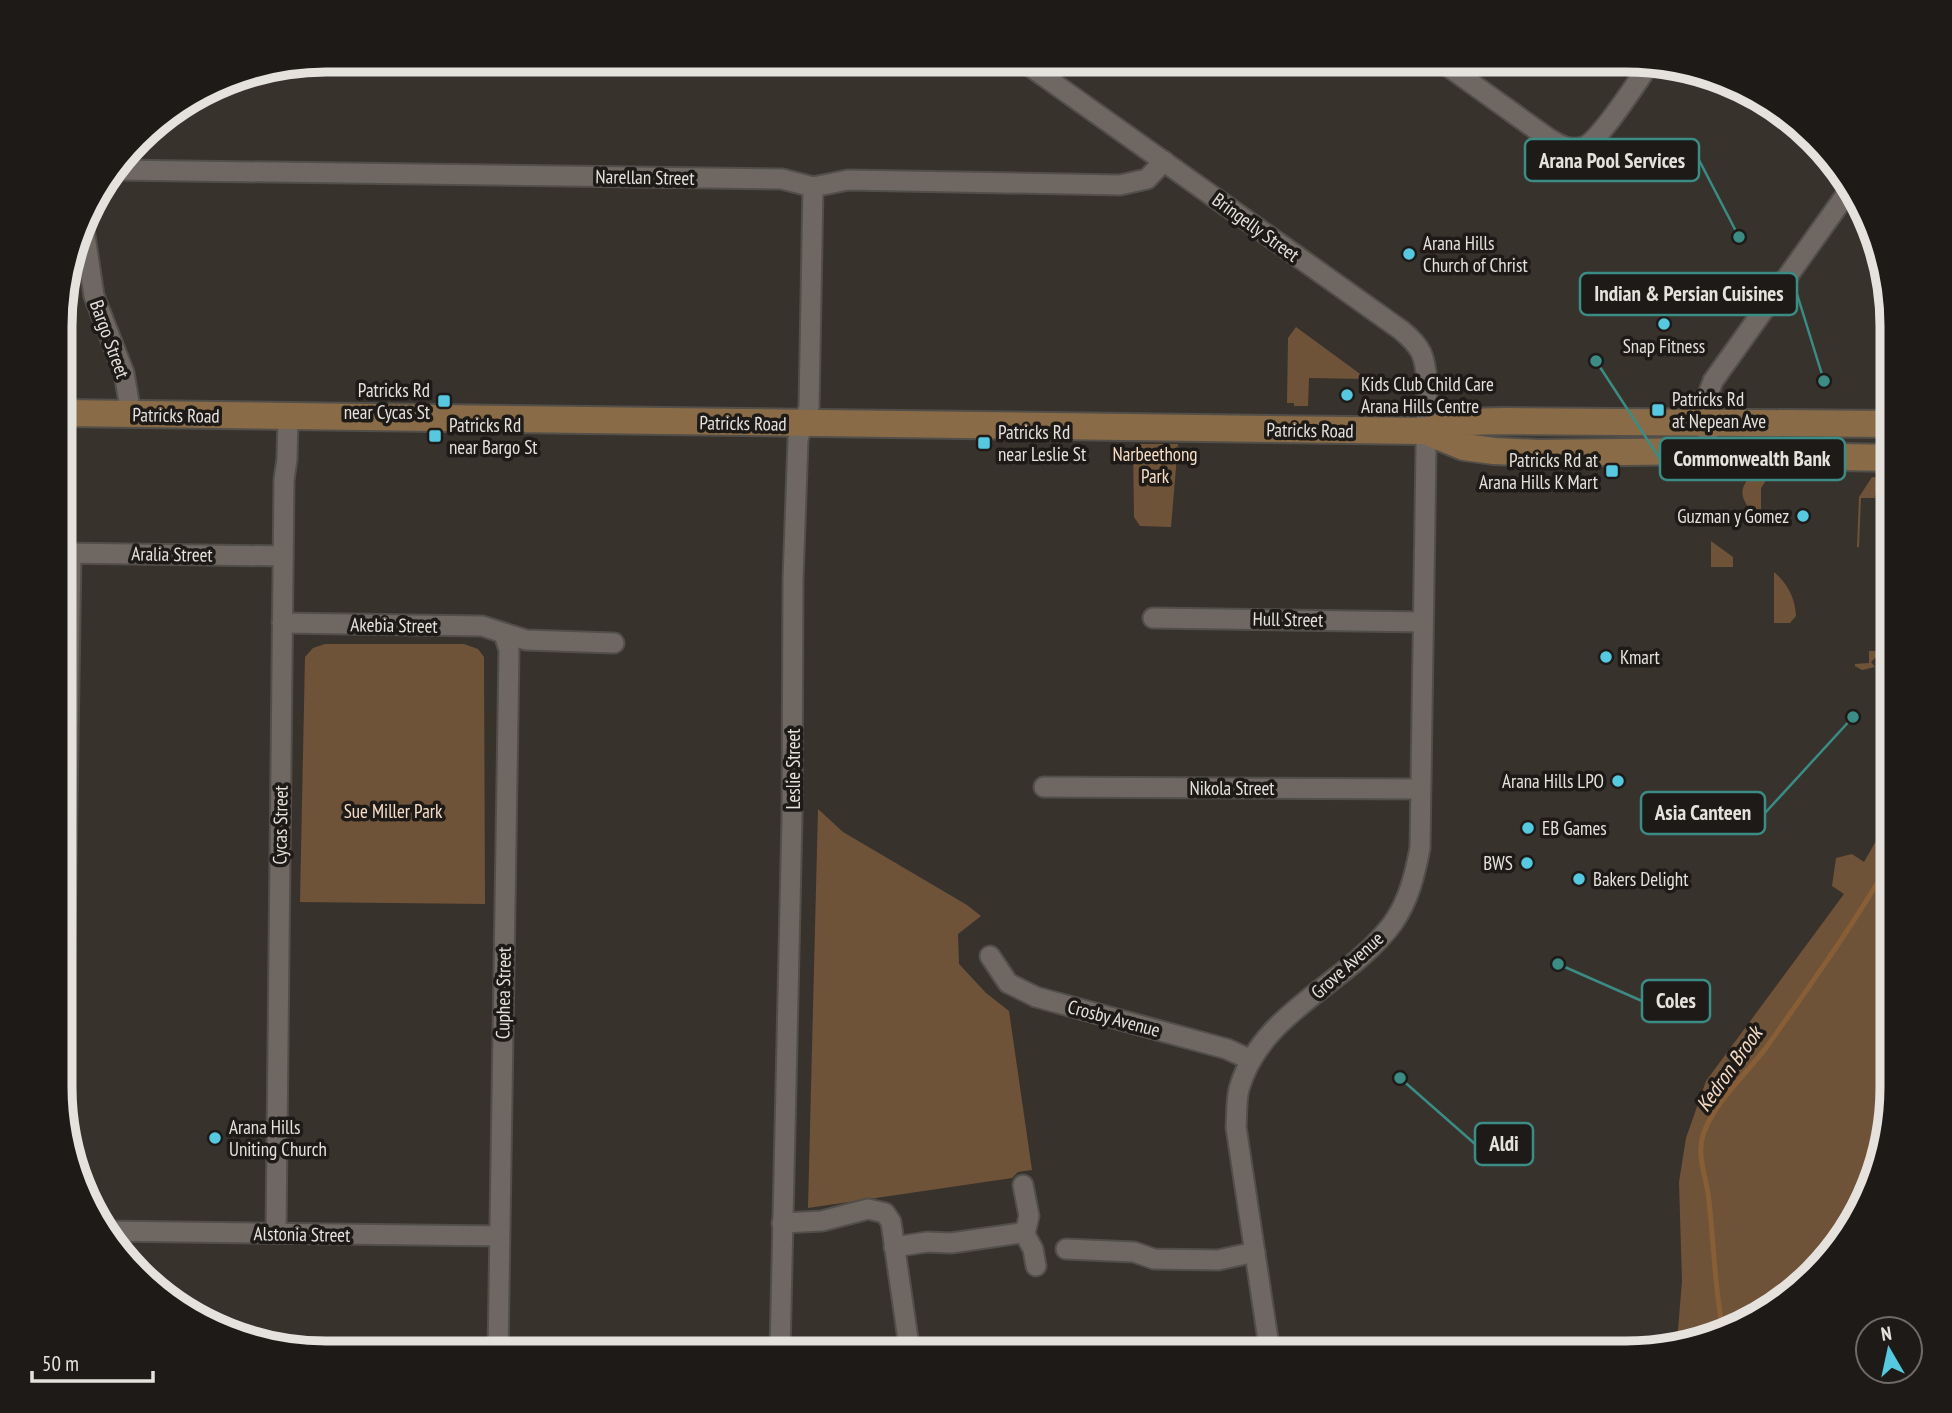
<svg xmlns="http://www.w3.org/2000/svg" width="1952" height="1413" viewBox="0 0 1952 1413" font-family="'PT Sans Narrow',sans-serif">
	<style>
		.green { fill: #6f5338 }
		.lines { fill: none; stroke-linecap: round; stroke-linejoin: round }
		.stream { stroke: #875e36; stroke-width: 5 }
		.street-casing { stroke: #524e49; stroke-width: 23 }
		.secondary-casing { stroke: #524e49; stroke-width: 30 }
		.street { stroke: #6e6762; stroke-width: 19 }
		.secondary { stroke: #896c47; stroke-width: 26 }
		.poi-dot { fill: #56c9e1; stroke: #1d1a18; stroke-width: 2.5 }
		.labels { text-anchor: middle; dominant-baseline: central; stroke-width: 7; stroke-linejoin: round; paint-order: stroke }
		.street-label { font-size: 19px; fill: #e5e2de; stroke: #1d1a18 }
		.poi-label { font-size: 19px; fill: #e5e2de; stroke: #1d1a18; text-anchor: start }
		.park-label { font-size: 19px; fill: #f7ddc5; stroke: #1d1a18 }
		.water-label { font-size: 21px; font-style: italic; fill: #f6dbc4; stroke: #1d1a18 }
		.rim { fill: none; stroke: #e5e2de; stroke-width: 9 }
		.leader { fill: none; stroke: #3a8c84; stroke-width: 2.5 }
		.callout-dot { fill: #3a8c84; stroke: #1d1a18; stroke-width: 2.5 }
		.callout { fill: #1d1a18; stroke: #3a8c84; stroke-width: 2.5 }
		.callout-label { font-size: 21px; text-anchor: middle; font-weight: bold; fill: #e5e2de }
	</style>
	<rect width="100%" height="100%" fill="#38322d"/>
	<!-- green -->
	<g class="green">
		<path d="M 1296,327 L 1367,379 L 1309,378 L 1308,406 L 1294,406 L 1294,403 L 1287,403 L 1288,338 Z"/>
		<path d="M 1133,444 L 1178,444 L 1171,527 L 1140,526 L 1134,517 Z"/>
		<path d="M 1757,471 L 1767,471 L 1767,479 L 1761,488 L 1761,509 L 1750,509 C 1737,494 1742,482 1757,471 Z"/>
		<path d="M 1872,477 L 1892,479 L 1892,483 L 1878,482 L 1875,498 L 1861,498 L 1859,547 L 1857,547 L 1859,497 Z"/>
		<path d="M 1711,541 L 1733,557 L 1733,567 L 1711,567 Z"/>
		<path d="M 1774,572 C 1788,584 1795,598 1796,616 L 1790,623 L 1774,623 Z"/>
		<path d="M 325,644 L 464,644 L 478,649 L 484,657 L 485,904 L 300,902 L 305,657 L 313,648 Z"/>
		<path d="M 1869,651 L 1882,651 L 1871,662 L 1875,667 L 1862,670 L 1855,666 L 1855,664 L 1869,663 Z"/>
		<path d="M 818,809 L 843,832 L 967,905 L 981,916 L 958,934 L 959,964 L 986,993 L 1009,1011 L 1032,1170 L 1018,1172 L 1012,1178 L 808,1208 Z"/>
		<path d="M 1892,813 L 1892,1104 L 1877,1169 L 1848,1215 L 1848,1232 L 1837,1250 L 1744,1326 L 1677,1342 L 1682,1281 L 1679,1182 L 1686,1138 L 1706,1081 L 1844,894 L 1832,886 L 1836,858 L 1852,854 L 1864,862 Z"/>
	</g>
	<g class="lines">
		<!-- stream -->
		<path class="stream" d="M 1723,1331 C 1714,1286 1714,1239 1708,1193 C 1705,1175 1697,1154 1703,1135 C 1715,1100 1747,1074 1768,1045 C 1811,984 1855,923 1892,858"/>
		<!-- street casing -->
		<g class="street-casing">
			<g id="street">
				<path d="M 1021,60 L 1401,330 C 1422,347 1425,356 1427,382 L 1420,848 C 1415,874 1409,900 1393,923 C 1348,984 1261,1011 1239,1089 C 1236,1101 1237,1115 1236,1127 L 1270,1353"/>
				<path d="M 1439,60 L 1548,138 C 1559,145 1570,151 1583,147 C 1600,141 1639,79 1651,62"/>
				<path d="M 116,170 L 782,179 L 813,187 L 848,180 L 1120,185 L 1147,179 L 1164,161"/>
				<path d="M 83,222 L 94,296 L 124,373 L 131,414"/>
				<path d="M 1708,434 L 1709,392 L 1713,381 L 1850,189"/>
				<path d="M 62,553 L 283,556"/>
				<path d="M 1153,618 L 1423,622"/>
				<path d="M 282,623 L 482,626 L 526,640 L 614,643"/>
				<path d="M 1044,787 L 1420,789"/>
				<path d="M 990,956 L 1008,983 L 1036,997 L 1227,1049 L 1251,1060"/>
				<path d="M 62,1123 L 71,553"/>
				<path d="M 782,1223 L 822,1221 L 868,1209 L 885,1213 L 891,1222 L 910,1353"/>
				<path d="M 105,1231 L 499,1236"/>
				<path d="M 1023,1231 L 1033,1249 L 1036,1266"/>
				<path d="M 276,1233 L 284,480 L 287,459 L 288,416"/>
				<path d="M 894,1247 L 927,1242 L 951,1243 L 1020,1233 L 1026,1229 L 1029,1216 L 1023,1185"/>
				<path d="M 1066,1249 L 1134,1252 L 1154,1259 L 1218,1260 L 1255,1252"/>
				<path d="M 498,1353 L 509,650 L 504,634"/>
				<path d="M 780,1353 L 792,817 L 793,580 L 798,439 L 809,407 L 813,187"/>
			</g>
		</g>
		<!-- secondary casing -->
		<g class="secondary-casing">
			<g id="secondary">
				<path d="M 62,413 L 1425,431 L 1464,422 L 1504,421 L 1892,424"/>
				<path d="M 1425,431 L 1464,447 L 1494,451 L 1538,453 L 1708,451 L 1786,456 L 1892,458"/>
			</g>
		</g>
		<!-- street -->
		<use href="#street" class="street"/>
		<!-- secondary -->
		<use href="#secondary" class="secondary"/>
	</g>
	<!-- markers -->
	<g class="poi-dot">
		<circle cx="1409" cy="254" r="7"/>
		<circle cx="1664" cy="324" r="7"/>
		<circle cx="1347" cy="395" r="7"/>
		<rect x="437" y="394" width="14" height="14" rx="3.5"/>
		<rect x="1651" y="403" width="14" height="14" rx="3.5"/>
		<rect x="428" y="429" width="14" height="14" rx="3.5"/>
		<rect x="977" y="436" width="14" height="14" rx="3.5"/>
		<rect x="1605" y="464" width="14" height="14" rx="3.5"/>
		<circle cx="1803" cy="516" r="7"/>
		<circle cx="1606" cy="657" r="7"/>
		<circle cx="1618" cy="781" r="7"/>
		<circle cx="1528" cy="828" r="7"/>
		<circle cx="1527" cy="863" r="7"/>
		<circle cx="1579" cy="879" r="7"/>
		<circle cx="215" cy="1138" r="7"/>
	</g>
	<g class="labels">
		<!-- street labels -->
		<g class="street-label">
			<text transform="translate(645 177) rotate(1)">Narellan Street</text>
			<text transform="translate(1256 227) rotate(36)">Bringelly Street</text>
			<text transform="translate(110 339) rotate(70)">Bargo Street</text>
			<text transform="translate(176 415) rotate(1)">Patricks Road</text>
			<text transform="translate(743 423) rotate(1)">Patricks Road</text>
			<text transform="translate(1310 430) rotate(1)">Patricks Road</text>
			<text transform="translate(172 554) rotate(1)">Aralia Street</text>
			<text transform="translate(1288 619) rotate(1)">Hull Street</text>
			<text transform="translate(394 625) rotate(1)">Akebia Street</text>
			<text transform="translate(793 769) rotate(-90)">Leslie Street</text>
			<text x="1232" y="788">Nikola Street</text>
			<text transform="translate(280 825) rotate(-89)">Cycas Street</text>
			<text transform="translate(1347 965) rotate(-42)">Grove Avenue</text>
			<text transform="translate(503 993) rotate(-89)">Cuphea Street</text>
			<text transform="translate(1114 1018) rotate(15)">Crosby Avenue</text>
			<text transform="translate(302 1234) rotate(1)">Alstonia Street</text>
		</g>
		<!-- poi labels -->
		<g class="poi-label">
			<text x="1423" y="243">Arana Hills<tspan x="1423" dy="22">Church of Christ</tspan></text>
			<text x="1664" y="346" text-anchor="middle">Snap Fitness</text>
			<text x="1361" y="384">Kids Club Child Care<tspan x="1361" dy="22">Arana Hills Centre</tspan></text>
			<text x="430" y="390" text-anchor="end">Patricks Rd<tspan x="430" dy="22">near Cycas St</tspan></text>
			<text x="1672" y="399">Patricks Rd<tspan x="1672" dy="22">at Nepean Ave</tspan></text>
			<text x="449" y="425">Patricks Rd<tspan x="449" dy="22">near Bargo St</tspan></text>
			<text x="998" y="432">Patricks Rd<tspan x="998" dy="22">near Leslie St</tspan></text>
			<text x="1598" y="460" text-anchor="end">Patricks Rd at<tspan x="1598" dy="22">Arana Hills K Mart</tspan></text>
			<text x="1789" y="516" text-anchor="end">Guzman y Gomez</text>
			<text x="1620" y="657">Kmart</text>
			<text x="1604" y="781" text-anchor="end">Arana Hills LPO</text>
			<text x="1542" y="828">EB Games</text>
			<text x="1513" y="863" text-anchor="end">BWS</text>
			<text x="1593" y="879">Bakers Delight</text>
			<text x="229" y="1127">Arana Hills<tspan x="229" dy="22">Uniting Church</tspan></text>
		</g>
		<!-- park labels -->
		<g class="park-label">
			<text x="1155" y="454">Narbeethong<tspan x="1155" dy="22">Park</tspan></text>
			<text x="393" y="811">Sue Miller Park</text>
		</g>
		<!-- water labels -->
		<g class="water-label">
			<text transform="translate(1729 1069) rotate(-55)">Kedron Brook</text>
		</g>
	</g>
	<!-- crop -->
	<path d="M0 0H1952V1413H0ZM326 72H1626A254 254 0 0 1 1880 326V1087A254 254 0 0 1 1626 1341H326A254 254 0 0 1 72 1087V326A254 254 0 0 1 326 72Z" fill="#1d1a18" fill-rule="evenodd"/>
	<path class="rim" d="M326 72H1626A254 254 0 0 1 1880 326V1087A254 254 0 0 1 1626 1341H326A254 254 0 0 1 72 1087V326A254 254 0 0 1 326 72Z"/>
	<!-- callouts -->
	<path class="leader" d="M1739 237L1699 160M1824 381L1797 294M1596 361L1660 459M1853 717L1765 813M1558 964L1642 1001M1400 1078L1475 1144"/>
	<g class="callout-dot">
		<circle cx="1739" cy="237" r="7"/>
		<circle cx="1824" cy="381" r="7"/>
		<circle cx="1596" cy="361" r="7"/>
		<circle cx="1853" cy="717" r="7"/>
		<circle cx="1558" cy="964" r="7"/>
		<circle cx="1400" cy="1078" r="7"/>
	</g>
	<g class="callout">
		<rect x="1525" y="139" width="174" height="42" rx="7"/>
		<rect x="1580" y="273" width="217" height="42" rx="7"/>
		<rect x="1660" y="438" width="185" height="42" rx="7"/>
		<rect x="1641" y="792" width="124" height="42" rx="7"/>
		<rect x="1642" y="980" width="68" height="42" rx="7"/>
		<rect x="1475" y="1123" width="58" height="42" rx="7"/>
	</g>
	<g class="callout-label">
		<text x="1612" y="168">Arana Pool Services</text>
		<text x="1689" y="301">Indian &amp; Persian Cuisines</text>
		<text x="1752" y="466">Commonwealth Bank</text>
		<text x="1703" y="820">Asia Canteen</text>
		<text x="1676" y="1008">Coles</text>
		<text x="1504" y="1151">Aldi</text>
	</g>
	<!-- north arrow -->
	<g transform="translate(1889 1350) rotate(351)"><circle r="33" fill="#1d1a18" stroke="#6d6a67" stroke-width="2"/>
	<path d="M0-5L12 26L0 18L-12 26Z" fill="#56c9e1"/>
	<text y="-10" font-size="19" font-weight="bold" text-anchor="middle" fill="#e5e2de">N</text>
	</g>
	<!-- scale -->
	<path d="M32 1371v10h121v-10" fill="none" stroke="#e5e2de" stroke-width="3.5"/>
	<text x="42" y="1371" font-size="21" fill="#e5e2de" stroke="#1d1a18" stroke-width="5" paint-order="stroke">50 m</text>
</svg>
